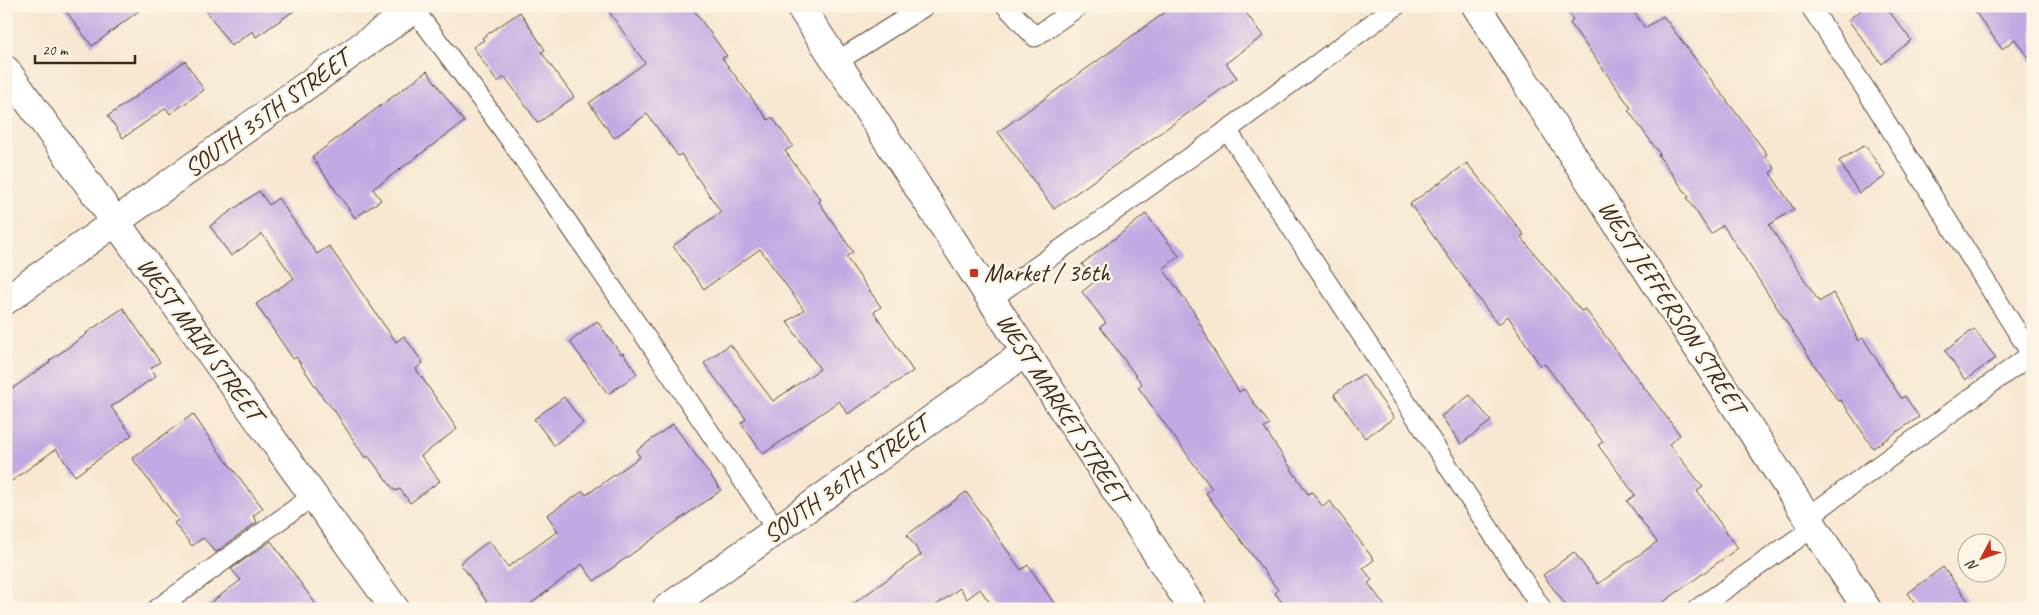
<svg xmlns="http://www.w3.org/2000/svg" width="2039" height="615" viewBox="0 0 2039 615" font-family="Caveat,sans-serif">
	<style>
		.building { fill: #c1aae3 }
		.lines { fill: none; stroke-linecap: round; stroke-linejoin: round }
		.service-casing { stroke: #574639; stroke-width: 21 }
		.minor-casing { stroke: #574639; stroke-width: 30 }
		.tertiary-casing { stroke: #574639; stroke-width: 30 }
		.service { stroke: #fff; stroke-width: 19 }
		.minor { stroke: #fff; stroke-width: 28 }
		.tertiary { stroke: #fff; stroke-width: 28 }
		.poi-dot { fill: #c8321e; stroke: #fcf5e5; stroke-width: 2 }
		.labels { text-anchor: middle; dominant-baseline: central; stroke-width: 5; stroke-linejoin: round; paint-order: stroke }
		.street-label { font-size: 25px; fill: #3b2a1e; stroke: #fcf5e5 }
		.poi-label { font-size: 25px; fill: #3b2a1e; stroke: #fcf5e5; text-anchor: start }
	</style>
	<rect width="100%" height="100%" fill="#fcf5e5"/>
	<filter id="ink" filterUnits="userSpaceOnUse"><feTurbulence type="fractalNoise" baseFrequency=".02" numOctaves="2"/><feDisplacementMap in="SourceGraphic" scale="10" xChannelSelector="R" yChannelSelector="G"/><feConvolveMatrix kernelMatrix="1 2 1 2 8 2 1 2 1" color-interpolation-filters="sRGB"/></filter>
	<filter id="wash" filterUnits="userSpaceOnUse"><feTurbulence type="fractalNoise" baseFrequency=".0096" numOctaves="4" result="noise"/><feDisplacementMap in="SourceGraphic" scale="20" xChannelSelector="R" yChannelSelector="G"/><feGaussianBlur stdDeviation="1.12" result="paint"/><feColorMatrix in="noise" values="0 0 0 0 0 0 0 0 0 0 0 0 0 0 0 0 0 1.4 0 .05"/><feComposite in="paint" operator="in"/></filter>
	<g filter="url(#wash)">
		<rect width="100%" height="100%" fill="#f8e7d1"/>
		<g id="blocks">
			<!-- building -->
			<g class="building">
				<path d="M 62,6 L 145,6 L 92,46 Z"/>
				<path d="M 203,6 L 301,6 L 256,37 L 253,31 L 231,46 Z"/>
				<path d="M 605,6 L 691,6 L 727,56 L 722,58 L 768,120 L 772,117 L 793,146 L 785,151 L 821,200 L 819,202 L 853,252 L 846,257 L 881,307 L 874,312 L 913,371 L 848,414 L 839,401 L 763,454 L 741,423 L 746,419 L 704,363 L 730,344 L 773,401 L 820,369 L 787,322 L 804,310 L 760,249 L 704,289 L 673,246 L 721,212 L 681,154 L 678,156 L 647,114 L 614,138 L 589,103 L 645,63 Z"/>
				<path d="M 1174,6 L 1241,6 L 1263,36 L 1226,63 L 1237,78 L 1054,209 L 998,132 Z"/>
				<path d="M 1565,6 L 1630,6 L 1645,28 L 1663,16 L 1767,154 L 1765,155 L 1775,169 L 1770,173 L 1794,209 L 1769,225 L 1819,302 L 1833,293 L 1846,314 L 1858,341 L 1863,338 L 1901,398 L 1905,396 L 1919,417 L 1873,448 L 1841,400 L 1838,401 L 1723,225 L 1711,234 L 1687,198 L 1689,197 L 1658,155 L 1660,154 L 1628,110 L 1631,108 L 1570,23 L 1573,20 Z"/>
				<path d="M 1866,6 L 1885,6 L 1911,40 L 1882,64 L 1848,20 Z"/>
				<path d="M 1971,6 L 2033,6 L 2033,65 L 2015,39 L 2002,49 Z"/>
				<path d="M 520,12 L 545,50 L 541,52 L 574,97 L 538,123 L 505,77 L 497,82 L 473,47 L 484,40 L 482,38 Z"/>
				<path d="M 185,61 L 204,90 L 170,114 L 166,108 L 123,138 L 108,116 Z"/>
				<path d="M 427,71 L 464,122 L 373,189 L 381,200 L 355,218 L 312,157 Z"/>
				<path d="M 1865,145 L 1886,176 L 1859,193 L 1839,161 Z"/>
				<path d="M 1467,163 L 1524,235 L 1521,237 L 1581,311 L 1585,309 L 1680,435 L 1669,444 L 1703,487 L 1697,491 L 1738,548 L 1654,609 L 1565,609 L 1567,607 L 1543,575 L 1574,552 L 1598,584 L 1657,542 L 1627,501 L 1635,495 L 1598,445 L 1603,442 L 1545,364 L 1541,367 L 1508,316 L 1498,325 L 1410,204 Z"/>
				<path d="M 259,191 L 269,205 L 278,198 L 317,254 L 329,246 L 396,342 L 404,336 L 423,363 L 416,369 L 457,429 L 421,456 L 440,481 L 410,503 L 400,489 L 395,491 L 368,456 L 365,458 L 334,410 L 323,398 L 296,357 L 293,359 L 256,304 L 294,278 L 262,234 L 231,256 L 210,226 Z"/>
				<path d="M 1146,214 L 1179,256 L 1163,269 L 1194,312 L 1214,351 L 1239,392 L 1244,389 L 1270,425 L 1264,428 L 1308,494 L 1312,492 L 1323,507 L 1330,501 L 1374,560 L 1363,568 L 1372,580 L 1368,583 L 1387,609 L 1287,609 L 1275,593 L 1278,590 L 1206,493 L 1212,489 L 1138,387 L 1142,384 L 1100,327 L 1106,323 L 1082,292 L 1094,282 L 1082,264 Z"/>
				<path d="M 123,308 L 160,362 L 151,368 L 156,376 L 111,407 L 132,435 L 75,476 L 56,449 L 6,485 L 6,393 L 50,362 L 49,361 L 87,334 L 86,333 Z"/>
				<path d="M 597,321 L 621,354 L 623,353 L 637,374 L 608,394 L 570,342 Z"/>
				<path d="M 1974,329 L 1996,358 L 1965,380 L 1945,351 Z"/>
				<path d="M 1363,374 L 1394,418 L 1365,438 L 1334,394 Z"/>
				<path d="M 1470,395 L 1491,421 L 1461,444 L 1441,416 Z"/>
				<path d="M 564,397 L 583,423 L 554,445 L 534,419 Z"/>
				<path d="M 193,414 L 217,449 L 263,508 L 253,516 L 257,522 L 216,552 L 203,538 L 192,546 L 174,523 L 178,520 L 132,458 Z"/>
				<path d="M 673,424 L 721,490 L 594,581 L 582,564 L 524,609 L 492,609 L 460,563 L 489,541 L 508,567 L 558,531 L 547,515 L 583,491 L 586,495 L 640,457 L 636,451 Z"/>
				<path d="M 966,492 L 1021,570 L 1028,565 L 1058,609 L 994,609 L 980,589 L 967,599 L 960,588 L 931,609 L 846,609 L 921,555 L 907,535 Z"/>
				<path d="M 271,541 L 319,609 L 202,609 L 241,580 L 231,569 Z"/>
				<path d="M 1943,567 L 1974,609 L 1919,609 L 1908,593 Z"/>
			</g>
		</g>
	</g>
	<g filter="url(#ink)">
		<use href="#blocks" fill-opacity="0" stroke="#574639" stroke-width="1"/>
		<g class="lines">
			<!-- service casing -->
			<g class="service-casing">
				<g id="service">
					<path d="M 411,6 C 542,175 655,355 777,530"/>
					<path d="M 1006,6 L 1035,37 L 1079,6"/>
					<path d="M 1810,6 L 1866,90 L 2031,354"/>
					<path d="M 836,62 L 925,6"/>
					<path d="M 1227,130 L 1542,609"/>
					<path d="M 991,299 L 1203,148 L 1396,6"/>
					<path d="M 1808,517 L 2033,353"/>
					<path d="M 157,609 L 313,496"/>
					<path d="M 1697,609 L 1814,527"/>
				</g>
			</g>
			<!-- minor casing -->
			<g class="minor-casing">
				<g id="minor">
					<path d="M 1476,6 L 1867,609"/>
					<path d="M 6,70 L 395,609"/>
					<path d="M 6,300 L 418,6"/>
					<path d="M 666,609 L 1026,352"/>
				</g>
			</g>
			<!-- tertiary casing -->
			<g class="tertiary-casing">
				<path id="tertiary" d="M 800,6 L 1193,609"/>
			</g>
			<!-- service -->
			<use href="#service" class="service"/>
			<!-- minor -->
			<use href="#minor" class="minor"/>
			<!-- tertiary -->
			<use href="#tertiary" class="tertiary"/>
		</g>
	</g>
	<!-- markers -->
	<rect class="poi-dot" x="969" y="268" width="10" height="10" rx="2.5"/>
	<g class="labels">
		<!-- street labels -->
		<g class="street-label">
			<text transform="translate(267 114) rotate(-36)">SOUTH 35TH STREET</text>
			<text transform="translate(1672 307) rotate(57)">WEST JEFFERSON STREET</text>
			<text transform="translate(200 339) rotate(54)">WEST MAIN STREET</text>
			<text transform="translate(1062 408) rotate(57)">WEST MARKET STREET</text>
			<text transform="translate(846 480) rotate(-36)">SOUTH 36TH STREET</text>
		</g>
		<!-- poi labels -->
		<g class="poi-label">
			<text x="984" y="273">Market / 36th</text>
		</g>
	</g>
	<!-- margin -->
	<rect width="2039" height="615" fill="none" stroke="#fcf5e5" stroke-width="25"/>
	<!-- north arrow -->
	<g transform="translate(1982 558) rotate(229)"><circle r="24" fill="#fcf5e5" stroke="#afa495"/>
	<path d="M0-4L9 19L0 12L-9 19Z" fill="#c8321e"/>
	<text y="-8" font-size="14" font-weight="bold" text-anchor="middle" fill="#3b2a1e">N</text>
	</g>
	<!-- scale -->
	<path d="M35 55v8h100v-8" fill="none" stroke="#3b2a1e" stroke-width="2.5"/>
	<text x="42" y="55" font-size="15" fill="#3b2a1e" stroke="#fcf5e5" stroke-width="4" paint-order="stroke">20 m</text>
</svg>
